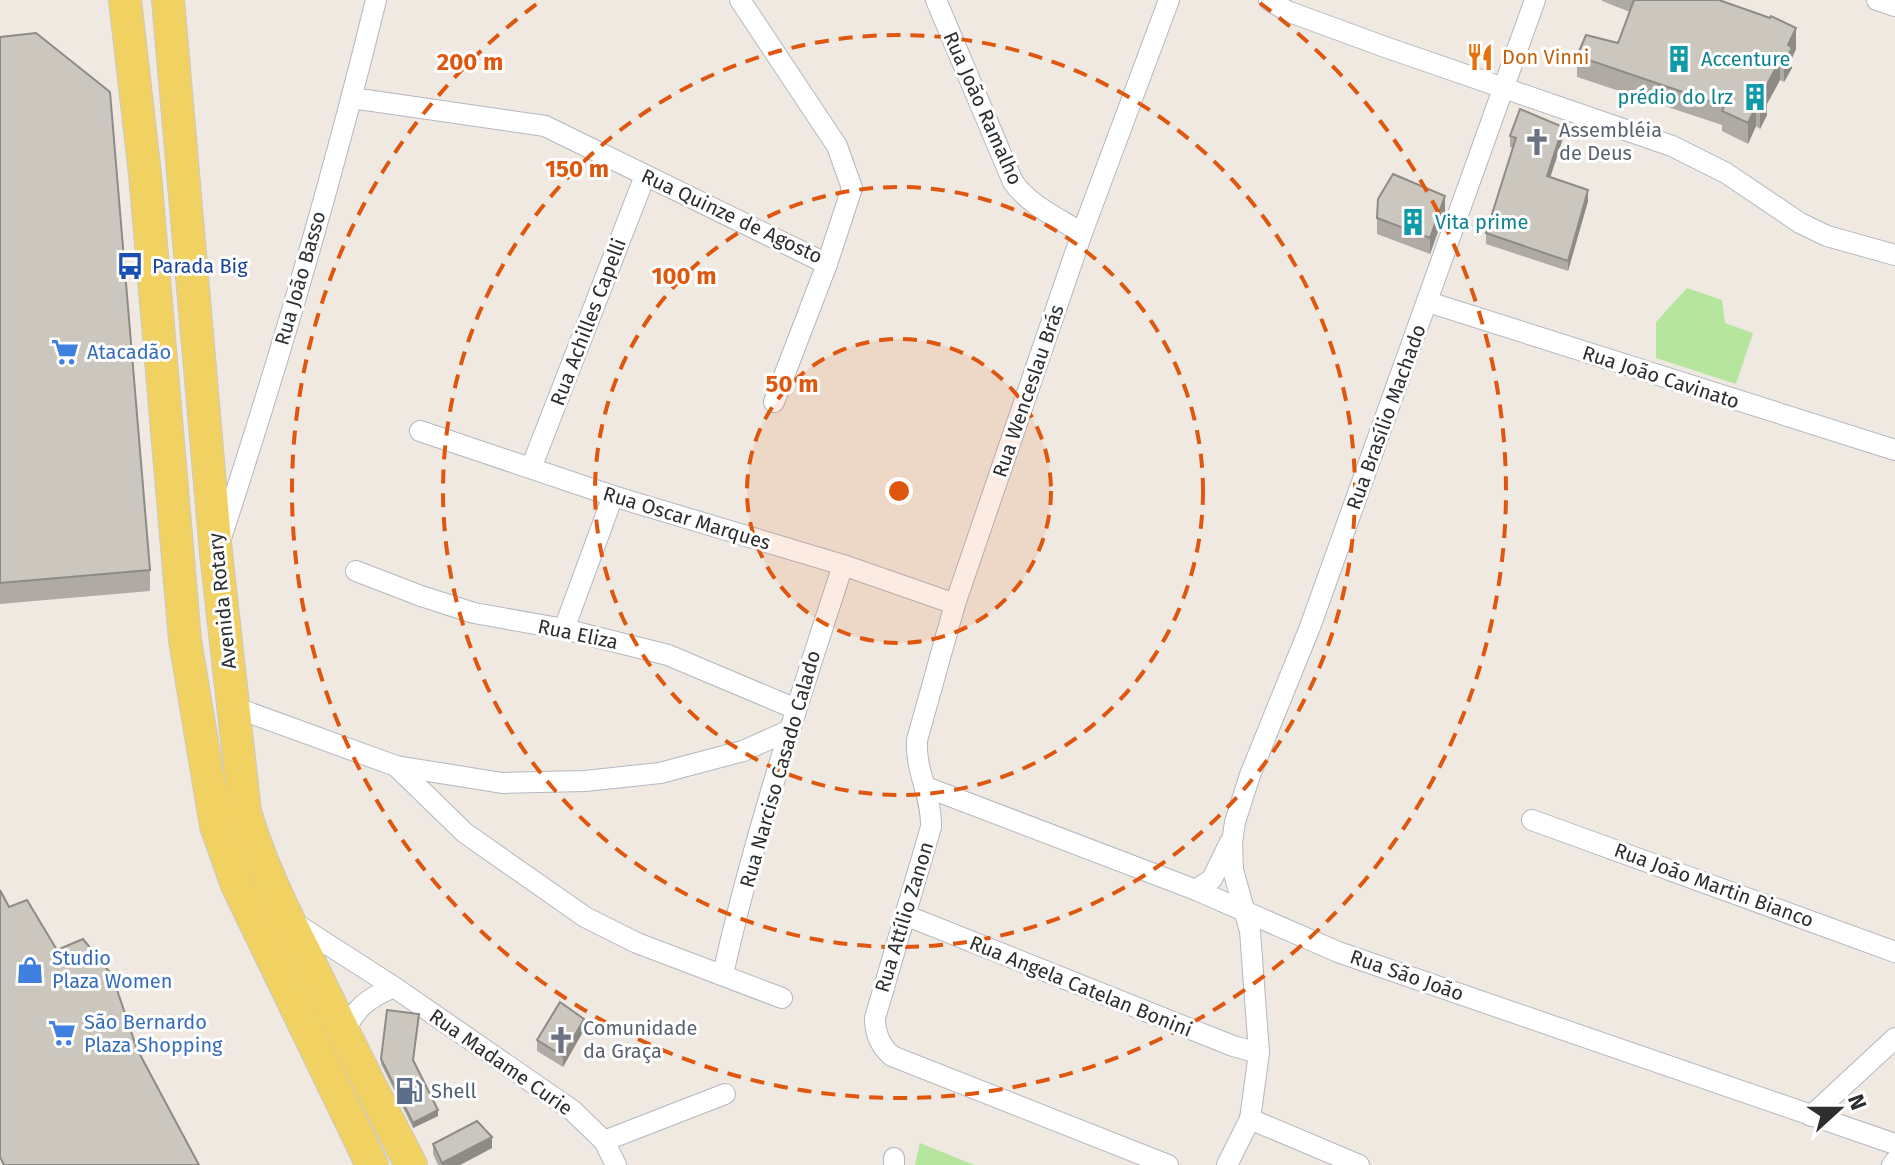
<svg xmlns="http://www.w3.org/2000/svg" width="1895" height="1165" viewBox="0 0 1895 1165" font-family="'Fira Sans',sans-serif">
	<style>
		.green { fill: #b6e59e }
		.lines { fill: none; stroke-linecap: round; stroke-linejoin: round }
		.street-casing { stroke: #b4b7c1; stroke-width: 22 }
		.primary-casing { stroke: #c9c9c9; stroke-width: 34 }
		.street { stroke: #fff; stroke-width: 20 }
		.primary { stroke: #f2d163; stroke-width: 32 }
		.wall { fill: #afaba4 }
		.shaded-wall { fill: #8e8b86 }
		.building { fill: #cbc7bf; stroke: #8e8b86; stroke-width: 2 }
		.ring { fill: none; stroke: #df570e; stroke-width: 4; stroke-dasharray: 14 10 }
		.labels { text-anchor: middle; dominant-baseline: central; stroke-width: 6; stroke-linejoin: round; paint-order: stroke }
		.food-label { font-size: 20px; fill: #c56008; stroke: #fff; text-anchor: start }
		.culture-label { font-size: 20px; fill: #0d838f; stroke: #fff; text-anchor: start }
		.street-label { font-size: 20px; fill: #2e2e2e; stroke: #fff }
		.worship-label { font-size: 20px; fill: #5b616d; stroke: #fff; text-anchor: start }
		.transit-label { font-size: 20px; fill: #164399; stroke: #fff; text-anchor: start }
		.shop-label { font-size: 20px; fill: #366cbe; stroke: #fff; text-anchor: start }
		.service-label { font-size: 20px; fill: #4e5e75; stroke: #fff; text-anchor: start }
		.centre { fill: #df570e; stroke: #fff; stroke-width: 4 }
		.ring-label { font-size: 24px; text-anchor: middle; font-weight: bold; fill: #df570e; stroke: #fff; stroke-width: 6; stroke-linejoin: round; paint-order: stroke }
	</style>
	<rect width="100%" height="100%" fill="#efe9e1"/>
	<!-- green -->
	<g class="green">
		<path d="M 1687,288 L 1722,300 L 1725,323 L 1753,333 L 1736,384 L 1656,358 L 1656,322 Z"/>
		<path d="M 920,1143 L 974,1165 L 915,1165 Z"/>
	</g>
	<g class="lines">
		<!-- street casing -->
		<g class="street-casing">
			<g id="street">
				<path d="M 740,0 L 837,146 L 852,188 L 827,264 L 774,402"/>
				<path d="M 936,0 L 1013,182 C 1029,205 1058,218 1082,233"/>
				<path d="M 1269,0 L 1287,11 L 1385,47 L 1672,146 L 1726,173 L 1800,223 L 1827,236 L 1895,255"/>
				<path d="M 1877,0 L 1895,6"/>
				<path d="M 352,98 L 545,126 L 827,264"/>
				<path d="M 1428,302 L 1895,450"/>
				<path d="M 420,431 L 613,496 L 843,565 L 955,604"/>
				<path d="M 531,468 L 645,176"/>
				<path d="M 221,538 C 279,361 332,181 376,0"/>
				<path d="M 356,571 L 421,596 L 474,613 L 564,629 L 668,655 L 796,709"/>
				<path d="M 564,629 L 613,496"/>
				<path d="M 234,707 L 396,766 L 502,783 L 585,781 L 660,773 L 743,751 L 790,730"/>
				<path d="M 396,766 L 465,833 L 585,917 L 637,943 L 782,998"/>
				<path d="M 926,787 L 1196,890 L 1338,952 L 1895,1144"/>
				<path d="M 1532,820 L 1895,952"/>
				<path d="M 1196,890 L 1212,879 L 1230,842"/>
				<path d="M 905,915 L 1233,1046 L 1259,1053"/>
				<path d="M 293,922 L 394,987 L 572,1110 L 604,1141 L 616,1165"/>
				<path d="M 723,974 C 754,835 799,700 843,565"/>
				<path d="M 342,1037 C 355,1008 366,999 394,987"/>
				<path d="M 1811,1116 L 1895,1038"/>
				<path d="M 1250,1119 L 1359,1165"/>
				<path d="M 604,1141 L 725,1094"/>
				<path d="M 894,1165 L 894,1158"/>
				<path d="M 1168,1165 L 892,1056 C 880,1046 875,1033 875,1018 L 931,827 C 932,796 915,771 917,740 L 955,604 L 1082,233 L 1169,0"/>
				<path d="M 1227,1165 L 1250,1119 L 1259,1053 L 1250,931 L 1233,870 L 1232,843 L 1235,822 L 1250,775 L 1310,627 L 1535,0"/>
				<path d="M 1892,1165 L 1895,1161"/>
			</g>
		</g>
		<!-- primary casing -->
		<g class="primary-casing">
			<g id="primary">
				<path d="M 125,0 L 145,174 L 185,640 L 216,826 L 237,885 L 372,1165"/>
				<path d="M 168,0 L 216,553 L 245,812 C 261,865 285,914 310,963 C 343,1031 376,1098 411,1165"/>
			</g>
		</g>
		<!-- street -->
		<use href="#street" class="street"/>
		<!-- primary -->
		<use href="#primary" class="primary"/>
	</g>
	<!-- wall -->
	<g class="wall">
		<path d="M 1602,0 L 1719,0 L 1796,49 L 1792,58 L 1792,68 L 1784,82 L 1780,80 L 1767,104 L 1767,115 L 1760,129 L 1756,126 L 1748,144 L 1722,131 L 1722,125 L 1577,77 L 1577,56 L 1618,43 L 1630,12 L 1602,1 Z"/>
		<path d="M 0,37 L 150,570 L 150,591 L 0,604 Z"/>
		<path d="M 1510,136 L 1563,138 L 1550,178 L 1588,201 L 1568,271 L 1486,244 L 1486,233 L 1513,148 L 1510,147 Z"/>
		<path d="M 1445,212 L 1430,254 L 1377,234 L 1377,218 Z"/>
		<path d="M 419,1020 L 413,1061 L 438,1116 L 413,1128 L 381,1064 L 381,1059 Z"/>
		<path d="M 584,1030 L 563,1067 L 537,1051 L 537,1040 Z"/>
		<path d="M 433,1144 L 492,1148 L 460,1165 L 438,1165 L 433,1154 Z"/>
	</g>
	<!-- shaded-wall -->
	<g class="shaded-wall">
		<path d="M 1796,28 L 1796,49 L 1792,58 L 1792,68 L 1784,82 L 1784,62 L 1788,45 Z"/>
		<path d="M 1780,60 L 1780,80 L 1767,104 L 1767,115 L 1760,129 L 1760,108 L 1763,92 Z"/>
		<path d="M 1756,106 L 1756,126 L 1748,144 L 1748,123 Z"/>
		<path d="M 1563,127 L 1563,138 L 1547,187 L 1547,176 Z"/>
		<path d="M 1588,190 L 1588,201 L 1568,271 L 1568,261 Z"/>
		<path d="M 1445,196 L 1445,212 L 1430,254 L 1430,238 Z"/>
		<path d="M 584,1019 L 584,1030 L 563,1067 L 563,1056 Z"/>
		<path d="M 438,1110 L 438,1116 L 413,1128 L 413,1123 Z"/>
		<path d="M 492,1137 L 492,1148 L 460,1165 L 442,1165 L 442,1163 Z"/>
	</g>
	<!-- building -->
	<g class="building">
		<path d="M 1634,0 L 1719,0 L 1770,18 L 1771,16 L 1796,28 L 1788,45 L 1792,48 L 1784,62 L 1780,60 L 1763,92 L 1767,94 L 1760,108 L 1756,106 L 1748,123 L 1722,111 L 1724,106 L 1577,56 L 1586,35 L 1618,43 Z"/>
		<path d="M 36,33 L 110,92 L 150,570 L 0,583 L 0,37 Z"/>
		<path d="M 1520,109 L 1563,127 L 1547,176 L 1588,190 L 1568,261 L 1486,233 L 1516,138 L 1510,136 Z"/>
		<path d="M 1393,174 L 1445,196 L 1430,238 L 1377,218 L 1378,199 Z"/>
		<path d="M 0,890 L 9,907 L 27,900 L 57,950 L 83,939 L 112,975 L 137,1049 L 199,1165 L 4,1165 L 0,1157 Z"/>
		<path d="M 560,1002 L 584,1019 L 563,1056 L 537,1040 Z"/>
		<path d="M 387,1010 L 419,1014 L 413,1060 L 438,1110 L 413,1123 L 381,1059 Z"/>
		<path d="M 477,1121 L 492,1137 L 442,1163 L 433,1144 Z"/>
	</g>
	<!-- distance rings -->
	<circle cx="899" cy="491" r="152" fill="#df570e" fill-opacity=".12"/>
	<g class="ring">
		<circle cx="899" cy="491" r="152"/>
		<circle cx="899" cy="491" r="304"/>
		<circle cx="899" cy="491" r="456"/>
		<path d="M1260 3A607 607 0 1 1 538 3"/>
	</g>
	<!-- icons -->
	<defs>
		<g id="restaurant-bare" transform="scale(2.16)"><path d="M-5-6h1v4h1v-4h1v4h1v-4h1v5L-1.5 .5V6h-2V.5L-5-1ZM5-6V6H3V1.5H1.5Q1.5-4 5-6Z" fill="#e8710a" stroke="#fff" stroke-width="2.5" paint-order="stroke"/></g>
		<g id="building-bare" transform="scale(2.16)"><path d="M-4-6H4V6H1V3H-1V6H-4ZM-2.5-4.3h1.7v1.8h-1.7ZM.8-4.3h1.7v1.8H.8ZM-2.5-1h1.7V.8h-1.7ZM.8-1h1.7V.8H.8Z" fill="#0f9aa8" stroke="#fff" stroke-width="2.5" paint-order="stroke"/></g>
		<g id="church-bare" transform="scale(2.16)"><path d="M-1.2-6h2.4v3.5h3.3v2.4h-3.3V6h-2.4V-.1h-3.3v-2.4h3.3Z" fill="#6b7280" stroke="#fff" stroke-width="2.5" paint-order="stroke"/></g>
		<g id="bus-bare" transform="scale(2.16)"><path d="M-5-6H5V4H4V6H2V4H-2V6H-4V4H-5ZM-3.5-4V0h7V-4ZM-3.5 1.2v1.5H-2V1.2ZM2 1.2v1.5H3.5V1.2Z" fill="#1a4fb4" stroke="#fff" stroke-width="2.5" paint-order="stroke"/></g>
		<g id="supermarket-bare" transform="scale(2.16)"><path d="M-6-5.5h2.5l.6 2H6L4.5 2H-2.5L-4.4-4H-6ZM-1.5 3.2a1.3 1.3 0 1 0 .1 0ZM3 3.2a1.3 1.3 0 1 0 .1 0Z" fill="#3f7fe0" stroke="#fff" stroke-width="2.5" paint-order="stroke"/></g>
		<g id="shop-bare" transform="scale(2.16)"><path d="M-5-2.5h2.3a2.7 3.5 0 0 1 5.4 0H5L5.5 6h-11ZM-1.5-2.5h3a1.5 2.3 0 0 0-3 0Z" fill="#3f7fe0" stroke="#fff" stroke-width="2.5" paint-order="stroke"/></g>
		<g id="fuel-bare" transform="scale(2.16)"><path d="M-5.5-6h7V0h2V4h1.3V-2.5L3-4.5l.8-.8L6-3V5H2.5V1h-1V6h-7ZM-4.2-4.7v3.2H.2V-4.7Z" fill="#5c6f8a" stroke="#fff" stroke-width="2.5" paint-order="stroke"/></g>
	</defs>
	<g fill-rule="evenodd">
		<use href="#restaurant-bare" x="1480" y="57"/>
		<use href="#building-bare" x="1679" y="59"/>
		<use href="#building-bare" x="1755" y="97"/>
		<use href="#church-bare" x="1537" y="142"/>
		<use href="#building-bare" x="1413" y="222"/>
		<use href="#bus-bare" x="130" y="266"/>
		<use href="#supermarket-bare" x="65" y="352"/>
		<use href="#shop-bare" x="30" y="970"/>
		<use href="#supermarket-bare" x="62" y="1033"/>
		<use href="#church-bare" x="561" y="1040"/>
		<use href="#fuel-bare" x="409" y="1091"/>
	</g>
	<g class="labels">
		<!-- food labels -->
		<g class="food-label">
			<text x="1502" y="57">Don Vinni</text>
		</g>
		<!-- culture labels -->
		<g class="culture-label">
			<text x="1701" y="59">Accenture</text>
			<text x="1733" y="97" text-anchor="end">prédio do lrz</text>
			<text x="1435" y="222">Vita prime</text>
		</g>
		<!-- street labels -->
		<g class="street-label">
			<text transform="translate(983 108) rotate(66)">Rua João Ramalho</text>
			<text transform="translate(732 216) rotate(25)">Rua Quinze de Agosto</text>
			<text transform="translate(300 278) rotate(-74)">Rua João Basso</text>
			<text transform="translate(588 322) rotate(-69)">Rua Achilles Capelli</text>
			<text transform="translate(1661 377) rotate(18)">Rua João Cavinato</text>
			<text transform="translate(1028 391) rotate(-71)">Rua Wenceslau Brás</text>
			<text transform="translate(1386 417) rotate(-70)">Rua Brasílio Machado</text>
			<text transform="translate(687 518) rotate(17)">Rua Oscar Marques</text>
			<text transform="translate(222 601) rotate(-96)">Avenida Rotary</text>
			<text transform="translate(578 634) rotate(12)">Rua Eliza</text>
			<text transform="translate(780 769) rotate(-74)">Rua Narciso Casado Calado</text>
			<text transform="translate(1714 885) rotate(20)">Rua João Martin Bianco</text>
			<text transform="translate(904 917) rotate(-73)">Rua Attílio Zanon</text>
			<text transform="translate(1407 975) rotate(19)">Rua São João</text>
			<text transform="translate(1081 986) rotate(22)">Rua Angela Catelan Bonini</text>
			<text transform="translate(501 1062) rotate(35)">Rua Madame Curie</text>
		</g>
		<!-- worship labels -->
		<g class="worship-label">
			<text x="1559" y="130">Assembléia<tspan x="1559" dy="23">de Deus</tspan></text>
			<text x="583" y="1028">Comunidade<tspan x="583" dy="23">da Graça</tspan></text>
		</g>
		<!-- transit labels -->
		<g class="transit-label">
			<text x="152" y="266">Parada Big</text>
		</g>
		<!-- shop labels -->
		<g class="shop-label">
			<text x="87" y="352">Atacadão</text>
			<text x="52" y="958">Studio<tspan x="52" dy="23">Plaza Women</tspan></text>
			<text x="84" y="1022">São Bernardo<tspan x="84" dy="23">Plaza Shopping</tspan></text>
		</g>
		<!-- service labels -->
		<g class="service-label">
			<text x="431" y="1091">Shell</text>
		</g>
	</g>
	<circle cx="899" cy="491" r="12" class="centre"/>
	<g class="ring-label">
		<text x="470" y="70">200 m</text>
		<text x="577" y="177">150 m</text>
		<text x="684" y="284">100 m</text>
		<text x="792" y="392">50 m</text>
	</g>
	<!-- north arrow -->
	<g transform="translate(1839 1109) rotate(69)" stroke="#ffffff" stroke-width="6" paint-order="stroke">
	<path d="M0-6L14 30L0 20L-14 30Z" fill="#2e2e2e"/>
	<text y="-12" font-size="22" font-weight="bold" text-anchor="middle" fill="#2e2e2e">N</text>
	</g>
</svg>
